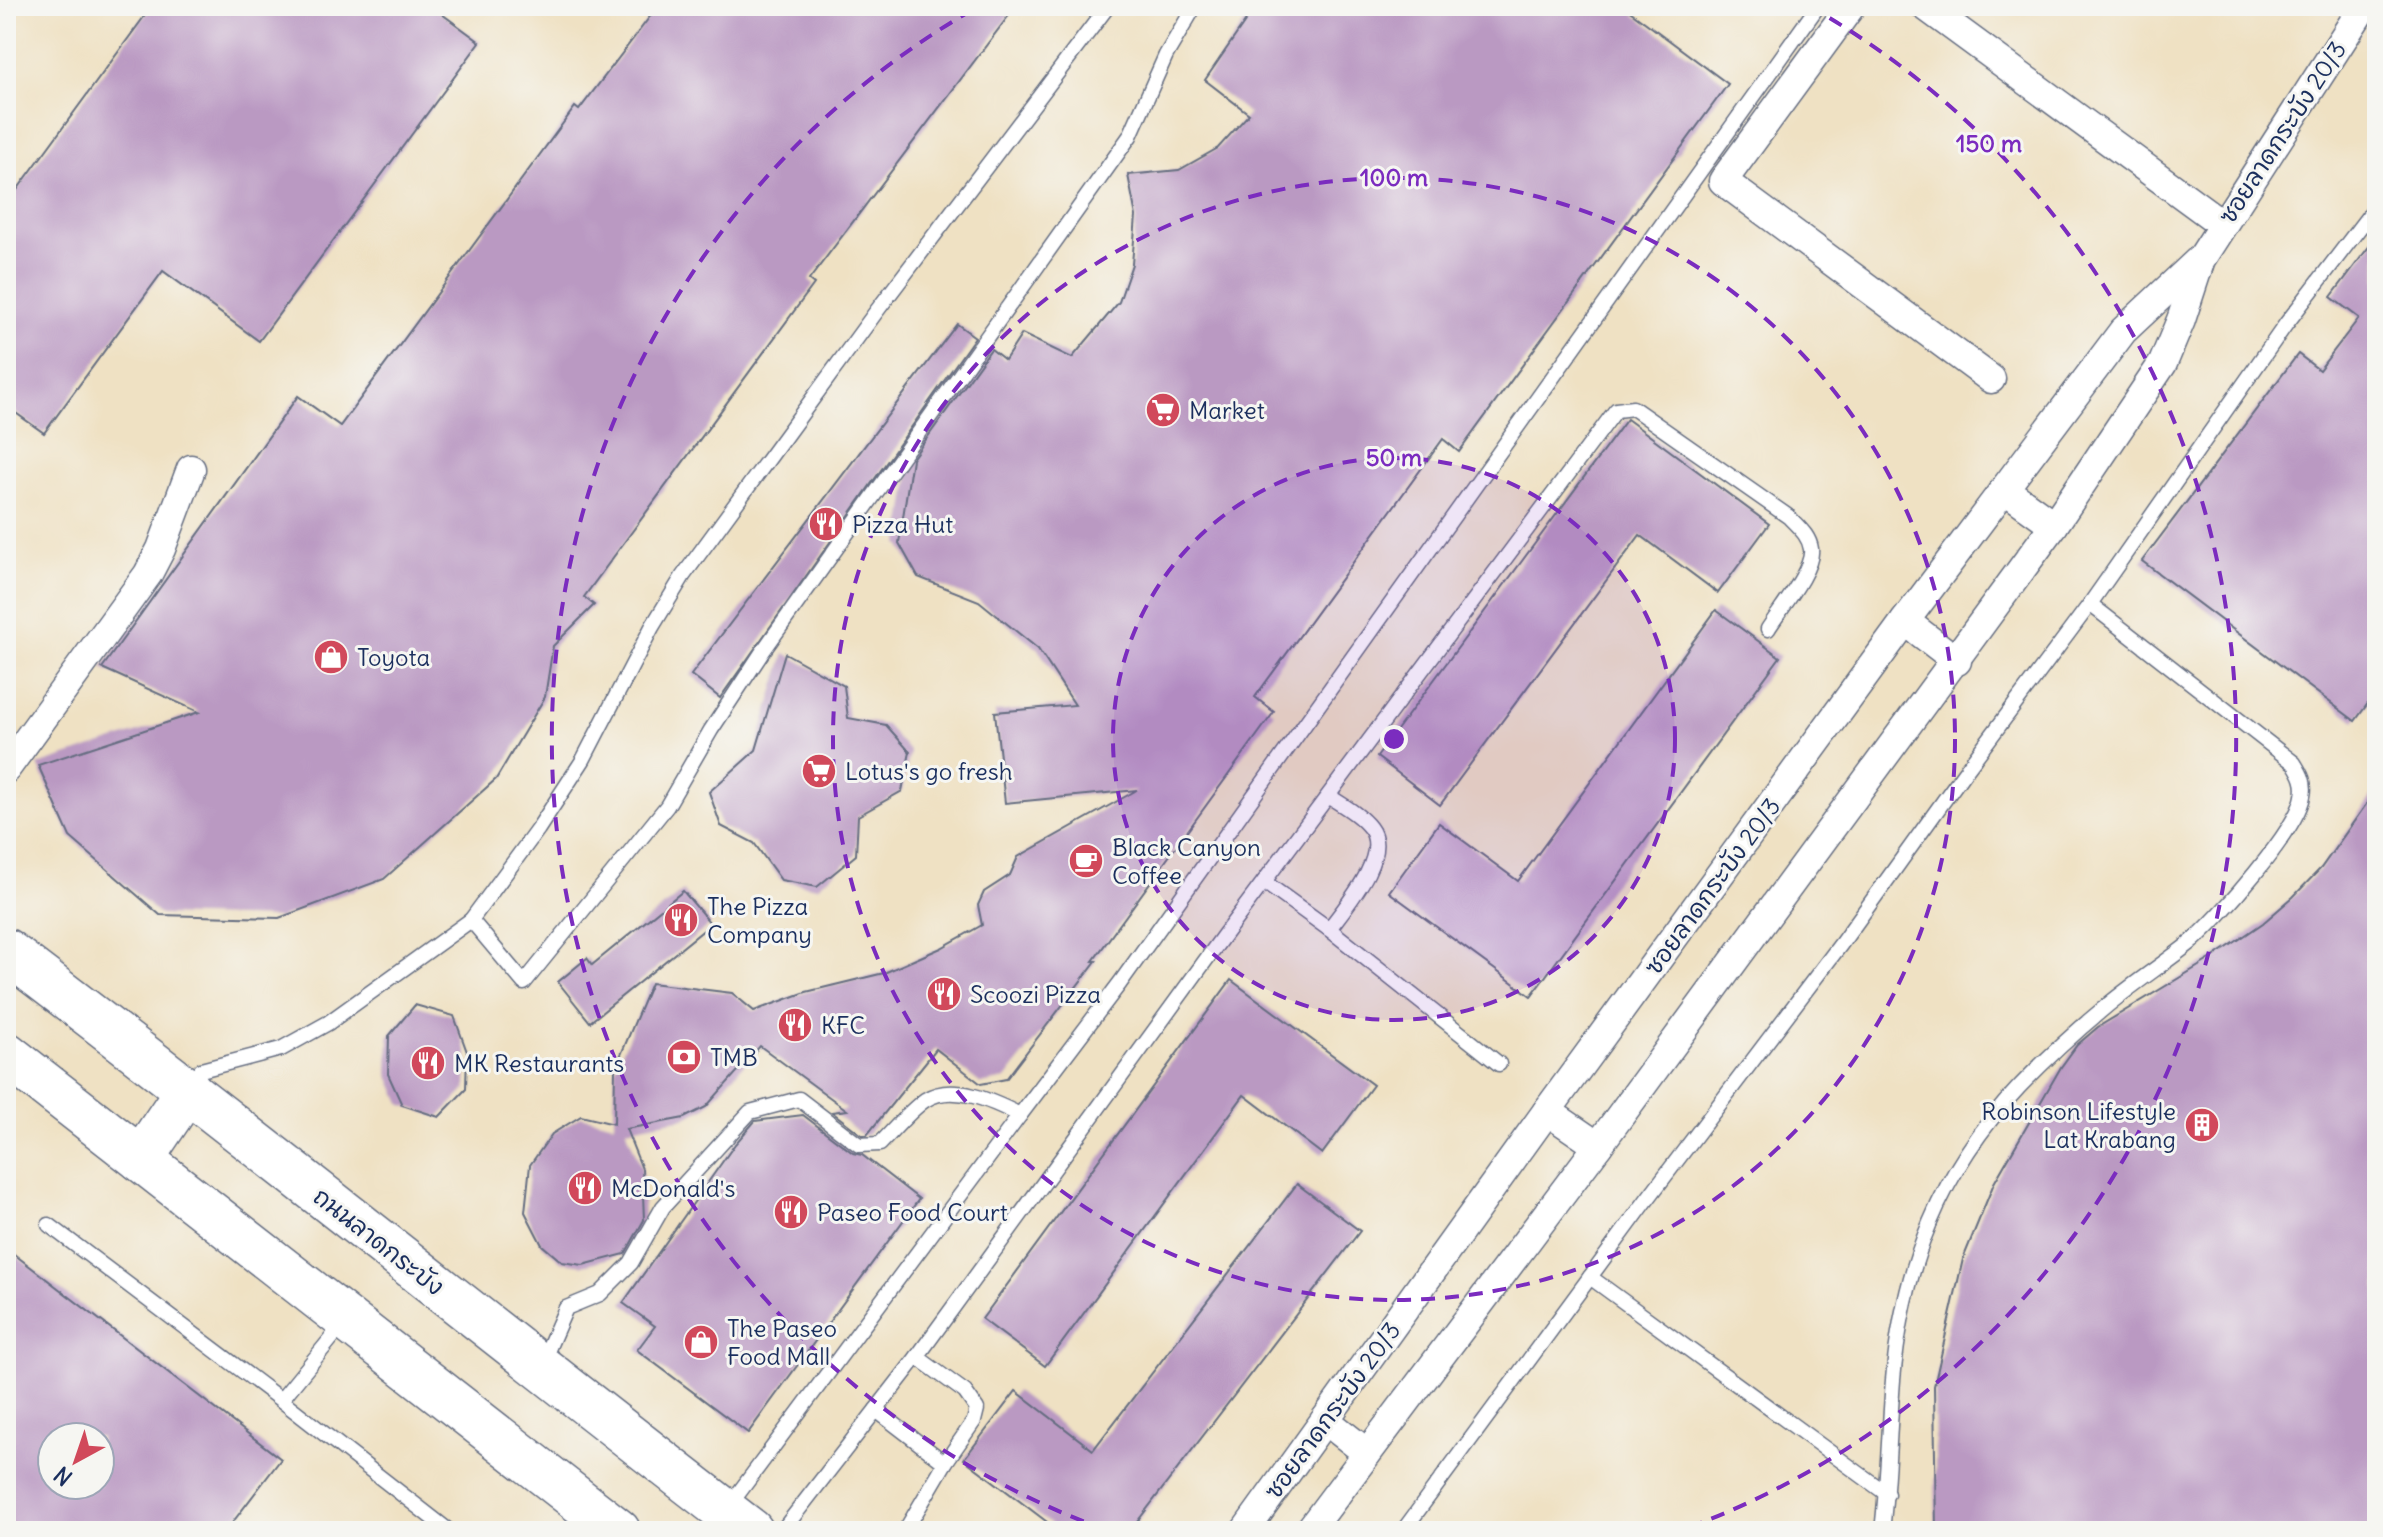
<svg xmlns="http://www.w3.org/2000/svg" width="2383" height="1537" viewBox="0 0 2383 1537" font-family="Delius,'Playpen Sans Thai',sans-serif">
	<style>
		.building { fill: #ba99c2; fill-rule: evenodd }
		.lines { fill: none; stroke-linecap: round; stroke-linejoin: round }
		.lane-casing { stroke: #656d81; stroke-width: 17 }
		.street-casing { stroke: #656d81; stroke-width: 31 }
		.primary-casing { stroke: #656d81; stroke-width: 47 }
		.lane { stroke: #fff; stroke-width: 14 }
		.street { stroke: #fff; stroke-width: 28 }
		.primary { stroke: #fff; stroke-width: 44 }
		.ring { fill: none; stroke: #7b2cbf; stroke-width: 4; stroke-dasharray: 14 10 }
		.labels { text-anchor: middle; dominant-baseline: central; stroke-width: 6; stroke-linejoin: round; paint-order: stroke }
		.street-label { font-size: 24px; fill: #1b2f5e; stroke: #f6f6f2 }
		.poi-label { font-size: 24px; fill: #1b2f5e; stroke: #f6f6f2; text-anchor: start }
		.centre { fill: #7b2cbf; stroke: #f6f6f2; stroke-width: 4 }
		.ring-label { font-size: 24px; text-anchor: middle; font-weight: bold; fill: #7b2cbf; stroke: #f6f6f2; stroke-width: 6; stroke-linejoin: round; paint-order: stroke }
	</style>
	<rect width="100%" height="100%" fill="#f6f6f2"/>
	<filter id="ink" filterUnits="userSpaceOnUse"><feTurbulence type="fractalNoise" baseFrequency=".0125" numOctaves="2"/><feDisplacementMap in="SourceGraphic" scale="16" xChannelSelector="R" yChannelSelector="G"/><feConvolveMatrix kernelMatrix="1 2 1 2 8 2 1 2 1" color-interpolation-filters="sRGB"/></filter>
	<filter id="wash" filterUnits="userSpaceOnUse"><feTurbulence type="fractalNoise" baseFrequency=".006" numOctaves="4" result="noise"/><feDisplacementMap in="SourceGraphic" scale="32" xChannelSelector="R" yChannelSelector="G"/><feGaussianBlur stdDeviation="1.8" result="paint"/><feColorMatrix in="noise" values="0 0 0 0 0 0 0 0 0 0 0 0 0 0 0 0 0 1.4 0 .05"/><feComposite in="paint" operator="in"/></filter>
	<g filter="url(#wash)">
		<rect width="100%" height="100%" fill="#efe1c3"/>
		<g id="blocks">
			<!-- building -->
			<g class="building">
				<path d="M 152,6 L 431,6 L 480,42 L 259,341 L 163,271 L 44,433 L 6,406 L 6,205 Z"/>
				<path d="M 658,6 L 1016,6 L 809,280 L 814,284 L 584,597 L 594,605 L 553,646 L 545,697 L 496,779 L 384,879 L 279,918 L 160,915 L 70,837 L 38,765 L 199,712 L 102,668 L 298,396 L 340,426 L 575,107 L 579,110 Z"/>
				<path d="M 1256,6 L 1623,6 L 1728,84 L 1459,452 L 1443,439 L 1255,697 L 1274,712 L 1093,961 L 1096,961 L 1006,1079 L 981,1084 L 936,1049 L 867,1135 L 862,1135 L 832,1112 L 847,1110 L 760,1046 L 706,1107 L 684,1118 L 626,1129 L 642,1169 L 644,1220 L 625,1254 L 583,1265 L 562,1262 L 542,1245 L 525,1212 L 530,1165 L 552,1134 L 581,1116 L 614,1124 L 615,1069 L 651,983 L 732,993 L 754,1011 L 806,992 L 884,973 L 941,948 L 982,925 L 978,905 L 984,892 L 1010,875 L 1018,857 L 1137,790 L 1005,803 L 995,712 L 1075,705 L 1038,649 L 979,601 L 918,577 L 899,543 L 912,459 L 991,349 L 1005,360 L 1022,334 L 1072,358 L 1119,302 L 1132,264 L 1136,216 L 1128,175 L 1179,170 L 1218,148 L 1249,114 L 1205,80 Z"/>
				<path d="M 2377,236 L 2377,691 L 2355,721 L 2142,561 L 2298,354 L 2319,370 L 2359,318 L 2331,297 Z"/>
				<path d="M 957,324 L 975,337 L 720,698 L 691,675 Z"/>
				<path d="M 1627,419 L 1769,524 L 1718,593 L 1640,535 L 1440,805 L 1377,757 Z"/>
				<path d="M 1716,610 L 1780,657 L 1531,996 L 1389,892 L 1439,823 L 1518,881 Z"/>
				<path d="M 785,653 L 844,686 L 848,718 L 886,725 L 910,752 L 902,791 L 858,816 L 856,855 L 817,887 L 781,880 L 754,843 L 721,826 L 709,792 L 756,750 Z"/>
				<path d="M 2377,789 L 2377,1531 L 1936,1531 L 1934,1386 L 1963,1259 L 1994,1183 L 2061,1067 L 2077,1045 L 2098,1027 L 2212,958 L 2263,923 L 2293,897 L 2321,868 Z"/>
				<path d="M 683,891 L 711,924 L 590,1022 L 558,982 L 587,958 L 592,965 Z"/>
				<path d="M 1231,980 L 1373,1085 L 1322,1154 L 1244,1095 L 1045,1366 L 982,1319 Z"/>
				<path d="M 415,1005 L 454,1016 L 467,1052 L 466,1089 L 439,1117 L 402,1105 L 388,1074 L 389,1036 Z"/>
				<path d="M 803,1115 L 853,1153 L 862,1155 L 919,1199 L 748,1433 L 637,1350 L 655,1326 L 623,1303 L 735,1144 L 755,1121 Z"/>
				<path d="M 1297,1184 L 1360,1231 L 1130,1531 L 1059,1531 L 964,1459 L 1016,1391 L 1093,1450 Z"/>
				<path d="M 6,1248 L 281,1459 L 226,1531 L 6,1531 ZM 52,1437 L 100,1437 L 100,1485 L 52,1485 Z"/>
			</g>
		</g>
	</g>
	<g filter="url(#ink)">
		<use href="#blocks" fill-opacity="0" stroke="#656d81" stroke-width="2"/>
		<g class="lines">
			<!-- lane casing -->
			<g class="lane-casing">
				<g id="lane">
					<path d="M 1264,882 L 1329,929 C 1345,907 1391,855 1370,828 C 1360,815 1344,806 1330,797"/>
					<path d="M 471,920 L 524,983 L 667,806 L 711,730 L 763,651 L 1130,136 L 1166,55 L 1195,6"/>
					<path d="M 1329,929 L 1499,1064"/>
					<path d="M 190,1086 L 201,1070 L 281,1049 L 328,1023 L 471,920 L 538,829 L 583,760 L 652,627 L 683,576 L 876,312 L 1108,6"/>
					<path d="M 49,1225 L 281,1400 L 343,1324"/>
					<path d="M 1590,1277 L 1887,1494"/>
					<path d="M 542,1363 L 566,1308 L 600,1294 L 631,1263 L 663,1207 L 750,1112 L 799,1099 L 859,1145 L 880,1144 C 894,1130 909,1111 925,1100 C 953,1082 994,1102 1020,1115 L 1120,983 L 1818,6"/>
					<path d="M 281,1400 L 449,1531"/>
					<path d="M 876,1410 L 945,1463 L 974,1421 L 977,1409 L 965,1392 L 917,1357"/>
					<path d="M 729,1506 L 1020,1115"/>
					<path d="M 782,1531 L 917,1357 L 1224,935 L 1616,410 L 1633,408 L 1789,517 C 1798,527 1809,535 1811,549 C 1814,569 1779,611 1768,629"/>
					<path d="M 905,1531 L 945,1463"/>
					<path d="M 1403,1531 L 1646,1201 L 1841,944 L 1963,774 L 2090,604 L 2286,324 L 2377,205"/>
					<path d="M 1882,1531 C 1888,1481 1889,1431 1893,1380 C 1903,1266 1940,1171 2019,1087 C 2045,1060 2074,1033 2103,1009 C 2131,985 2161,966 2190,943 C 2217,921 2298,829 2303,796 C 2306,783 2301,774 2294,763 L 2090,604"/>
				</g>
			</g>
			<!-- street casing -->
			<g class="street-casing">
				<g id="street">
					<path d="M 1851,6 L 1723,181 L 1991,379"/>
					<path d="M 1925,6 L 2222,224"/>
					<path d="M 2004,489 L 2054,525"/>
					<path d="M 1905,621 L 1957,661"/>
					<path d="M 6,769 L 148,574 L 161,549 L 191,469"/>
					<path d="M 1547,1111 L 1598,1146"/>
					<path d="M 1325,1420 L 1367,1453"/>
					<path d="M 1245,1531 L 1547,1111 L 1905,621 L 2123,331 L 2200,259"/>
					<path d="M 1309,1531 L 1598,1146 L 2054,525 L 2163,363 L 2181,320 L 2201,259 L 2364,6"/>
				</g>
			</g>
			<!-- primary casing -->
			<g class="primary-casing">
				<g id="primary">
					<path d="M 6,951 C 257,1141 501,1339 751,1531"/>
					<path d="M 6,1054 L 618,1531"/>
					<path d="M 141,1159 L 188,1089"/>
				</g>
			</g>
			<!-- lane -->
			<use href="#lane" class="lane"/>
			<!-- street -->
			<use href="#street" class="street"/>
			<!-- primary -->
			<use href="#primary" class="primary"/>
		</g>
	</g>
	<!-- distance rings -->
	<circle cx="1394" cy="739" r="281" fill="#7b2cbf" fill-opacity=".12"/>
	<g class="ring">
		<circle cx="1394" cy="739" r="281"/>
		<circle cx="1394" cy="739" r="561"/>
		<path d="M1106 1530A842 842 0 0 1 979 6M1809 6A842 842 0 0 1 1682 1530"/>
	</g>
	<!-- icons -->
	<defs>
		<g id="supermarket-disc" transform="scale(1.8)"><circle r="9.5" fill="#d1495b" stroke="#f6f6f2"/><path d="M-6-5.5h2.5l.6 2H6L4.5 2H-2.5L-4.4-4H-6ZM-1.5 3.2a1.3 1.3 0 1 0 .1 0ZM3 3.2a1.3 1.3 0 1 0 .1 0Z" fill="#fff"/></g>
		<g id="restaurant-disc" transform="scale(1.8)"><circle r="9.5" fill="#d1495b" stroke="#f6f6f2"/><path d="M-5-6h1v4h1v-4h1v4h1v-4h1v5L-1.5 .5V6h-2V.5L-5-1ZM5-6V6H3V1.5H1.5Q1.5-4 5-6Z" fill="#fff"/></g>
		<g id="shop-disc" transform="scale(1.8)"><circle r="9.5" fill="#d1495b" stroke="#f6f6f2"/><path d="M-5-2.5h2.3a2.7 3.5 0 0 1 5.4 0H5L5.5 6h-11ZM-1.5-2.5h3a1.5 2.3 0 0 0-3 0Z" fill="#fff"/></g>
		<g id="cafe-disc" transform="scale(1.8)"><circle r="9.5" fill="#d1495b" stroke="#f6f6f2"/><path d="M-5.5-4.5H6V0H3Q3 3.5 0 3.5H-2.5Q-5.5 3.5-5.5 0ZM3-3.2v2h1.7v-2ZM-6 4.5H4V6H-6Z" fill="#fff"/></g>
		<g id="bank-disc" transform="scale(1.8)"><circle r="9.5" fill="#d1495b" stroke="#f6f6f2"/><path d="M-6-4H6V4H-6ZM0-2.3a2.3 2.3 0 1 0 0 4.6a2.3 2.3 0 1 0 0-4.6Z" fill="#fff"/></g>
		<g id="building-disc" transform="scale(1.8)"><circle r="9.5" fill="#d1495b" stroke="#f6f6f2"/><path d="M-4-6H4V6H1V3H-1V6H-4ZM-2.5-4.3h1.7v1.8h-1.7ZM.8-4.3h1.7v1.8H.8ZM-2.5-1h1.7V.8h-1.7ZM.8-1h1.7V.8H.8Z" fill="#fff"/></g>
	</defs>
	<g fill-rule="evenodd">
		<use href="#supermarket-disc" x="1163" y="410"/>
		<use href="#restaurant-disc" x="826" y="524"/>
		<use href="#shop-disc" x="331" y="657"/>
		<use href="#supermarket-disc" x="819" y="771"/>
		<use href="#cafe-disc" x="1086" y="861"/>
		<use href="#restaurant-disc" x="681" y="920"/>
		<use href="#restaurant-disc" x="944" y="994"/>
		<use href="#restaurant-disc" x="795" y="1025"/>
		<use href="#bank-disc" x="684" y="1057"/>
		<use href="#restaurant-disc" x="428" y="1063"/>
		<use href="#building-disc" x="2202" y="1125"/>
		<use href="#restaurant-disc" x="585" y="1188"/>
		<use href="#restaurant-disc" x="791" y="1212"/>
		<use href="#shop-disc" x="701" y="1342"/>
	</g>
	<g class="labels">
		<!-- street labels -->
		<g class="street-label">
			<text transform="translate(2282 132) rotate(-57)">ซอยลาดกระบัง 20/3</text>
			<text transform="translate(1712 886) rotate(-54)">ซอยลาดกระบัง 20/3</text>
			<text transform="translate(379 1241) rotate(38)">ถนนลาดกระบัง</text>
			<text transform="translate(1332 1410) rotate(-54)">ซอยลาดกระบัง 20/3</text>
		</g>
		<!-- poi labels -->
		<g class="poi-label">
			<text x="1189" y="410">Market</text>
			<text x="852" y="524">Pizza Hut</text>
			<text x="357" y="657">Toyota</text>
			<text x="845" y="771">Lotus's go fresh</text>
			<text x="1112" y="847">Black Canyon<tspan x="1112" dy="28">Coffee</tspan></text>
			<text x="707" y="906">The Pizza<tspan x="707" dy="28">Company</tspan></text>
			<text x="970" y="994">Scoozi Pizza</text>
			<text x="821" y="1025">KFC</text>
			<text x="710" y="1057">TMB</text>
			<text x="454" y="1063">MK Restaurants</text>
			<text x="2176" y="1111" text-anchor="end">Robinson Lifestyle<tspan x="2176" dy="28">Lat Krabang</tspan></text>
			<text x="611" y="1188">McDonald's</text>
			<text x="817" y="1212">Paseo Food Court</text>
			<text x="727" y="1328">The Paseo<tspan x="727" dy="28">Food Mall</tspan></text>
		</g>
	</g>
	<circle cx="1394" cy="739" r="12" class="centre"/>
	<g class="ring-label">
		<text x="1989" y="152">150 m</text>
		<text x="1394" y="186">100 m</text>
		<text x="1394" y="466">50 m</text>
	</g>
	<!-- margin -->
	<rect width="2383" height="1537" fill="none" stroke="#f6f6f2" stroke-width="32"/>
	<!-- north arrow -->
	<g transform="translate(76 1461) rotate(220)"><circle r="38" fill="#f6f6f2" stroke="#9ea6b7" stroke-width="2"/>
	<path d="M0-6L14 30L0 20L-14 30Z" fill="#d1495b"/>
	<text y="-12" font-size="22" font-weight="bold" text-anchor="middle" fill="#1b2f5e">N</text>
	</g>
</svg>
